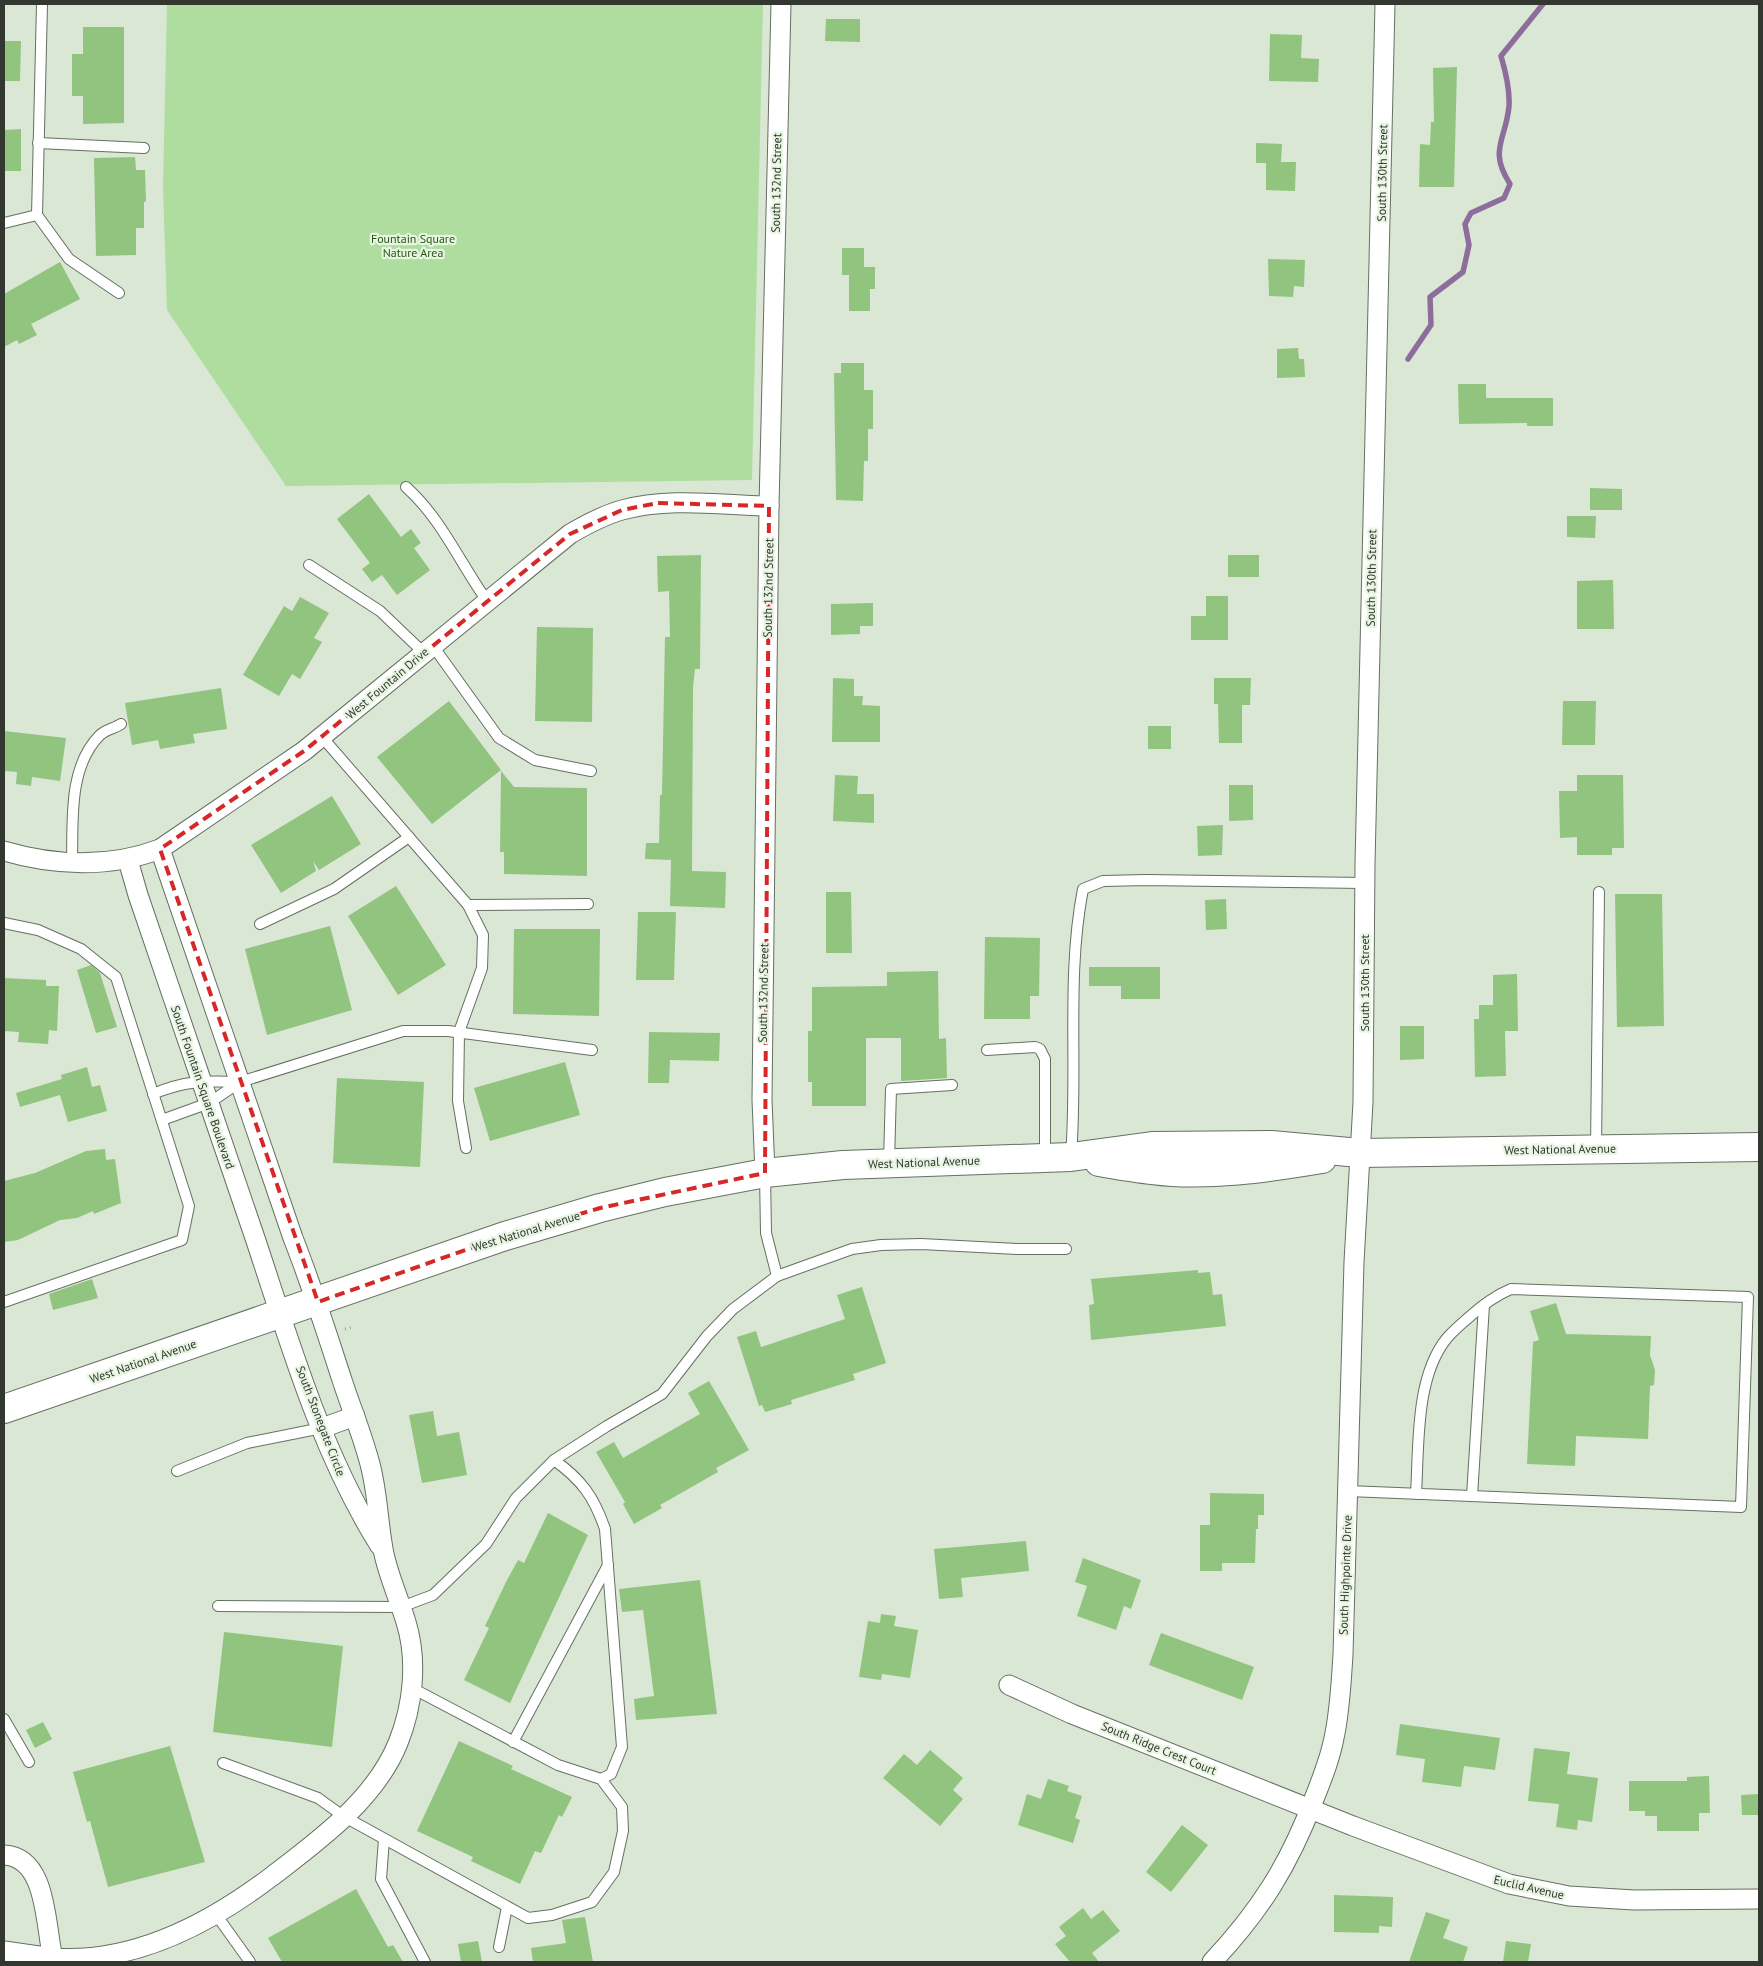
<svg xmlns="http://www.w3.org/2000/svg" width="1763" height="1966" viewBox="0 0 1763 1966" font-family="'PT Sans',sans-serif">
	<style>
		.green { fill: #afdc9f }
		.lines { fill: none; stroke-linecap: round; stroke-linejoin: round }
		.stream { stroke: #8c6d9b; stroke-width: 5.5 }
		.building { fill: #91c47e }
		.service-casing { stroke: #657061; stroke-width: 12 }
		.minor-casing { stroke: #657061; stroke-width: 21 }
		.secondary-casing { stroke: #657061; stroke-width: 30 }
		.path { stroke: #9aa496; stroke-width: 3; stroke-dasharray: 1 4; stroke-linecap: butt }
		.service { stroke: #fff; stroke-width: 10 }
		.minor { stroke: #fff; stroke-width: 19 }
		.secondary { stroke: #fff; stroke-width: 28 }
		.marked { fill: none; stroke: #d62828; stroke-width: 4; stroke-dasharray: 10 6; stroke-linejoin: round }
		.labels { text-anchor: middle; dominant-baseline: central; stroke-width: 4.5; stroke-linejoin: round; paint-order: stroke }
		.street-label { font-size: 12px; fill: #323730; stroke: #e7f5e2 }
		.park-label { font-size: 12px; fill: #26550e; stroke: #e7f5e2 }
	</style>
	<rect width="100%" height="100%" fill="#dae7d5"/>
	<!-- green -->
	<path class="green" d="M 167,4 L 763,4 L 752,480 L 286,486 L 167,310 L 163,187 Z"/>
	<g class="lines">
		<!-- stream -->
		<path class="stream" d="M 1408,359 L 1431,325 L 1430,297 L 1463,272 L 1469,245 L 1465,224 L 1471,213 L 1504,198 L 1510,184 C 1488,150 1506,140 1509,106 C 1510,89 1506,73 1501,56 L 1543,4"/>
	</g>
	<!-- building -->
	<g class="building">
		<path d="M 826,19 L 860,19 L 860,42 L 825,41 Z"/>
		<path d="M 83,27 L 124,27 L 124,123 L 83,124 L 83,96 L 72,96 L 72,54 L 83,54 Z"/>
		<path d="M 1270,34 L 1302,35 L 1301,58 L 1319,59 L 1318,82 L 1269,81 Z"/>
		<path d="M 4,41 L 21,41 L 20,81 L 4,81 Z"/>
		<path d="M 1457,67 L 1454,187 L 1419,187 L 1420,144 L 1430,145 L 1431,122 L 1434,122 L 1433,68 Z"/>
		<path d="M 21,129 L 21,171 L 4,171 L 4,130 Z"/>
		<path d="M 1256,143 L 1282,144 L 1281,162 L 1296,162 L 1295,191 L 1266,190 L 1266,163 L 1256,163 Z"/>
		<path d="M 135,157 L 136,170 L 145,170 L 146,201 L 144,202 L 144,228 L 136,228 L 136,255 L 96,256 L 94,158 Z"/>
		<path d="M 842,248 L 864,248 L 864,267 L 875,267 L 875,289 L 870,289 L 870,311 L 849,311 L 849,275 L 842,275 Z"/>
		<path d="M 1268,259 L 1305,260 L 1304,287 L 1294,286 L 1293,297 L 1269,296 Z"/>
		<path d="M 60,262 L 80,299 L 31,324 L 37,335 L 19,344 L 17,340 L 4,347 L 4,294 Z"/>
		<path d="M 1298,348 L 1299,359 L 1304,359 L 1305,377 L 1277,378 L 1277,349 Z"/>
		<path d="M 841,363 L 864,363 L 864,390 L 873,390 L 873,429 L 868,429 L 868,461 L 864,461 L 863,501 L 836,500 L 834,373 L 841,373 Z"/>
		<path d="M 1458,384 L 1486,384 L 1486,398 L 1553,398 L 1553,426 L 1527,426 L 1527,423 L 1459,424 Z"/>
		<path d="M 1590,488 L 1622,489 L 1622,510 L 1590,510 Z"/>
		<path d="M 369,494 L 401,537 L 411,529 L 421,543 L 414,548 L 430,570 L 397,595 L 382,575 L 372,582 L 362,569 L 370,563 L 337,519 Z"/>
		<path d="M 1567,516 L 1596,516 L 1595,538 L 1567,537 Z"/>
		<path d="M 701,555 L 700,669 L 695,669 L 693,687 L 692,871 L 726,872 L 725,908 L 670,906 L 671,860 L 645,859 L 646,843 L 659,843 L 660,795 L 662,795 L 665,637 L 670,637 L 669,591 L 658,592 L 657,556 Z"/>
		<rect x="1228" y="555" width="31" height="22"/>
		<path d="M 1613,580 L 1614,629 L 1577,629 L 1577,581 Z"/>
		<path d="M 1206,596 L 1228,596 L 1228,640 L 1191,640 L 1191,616 L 1206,616 Z"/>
		<path d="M 300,597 L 329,613 L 314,638 L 322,642 L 300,679 L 292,674 L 279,696 L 243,675 L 284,606 L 292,611 Z"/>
		<path d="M 873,603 L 873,626 L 860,626 L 860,634 L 831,635 L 831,604 Z"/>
		<path d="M 537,627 L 593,628 L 592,722 L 535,721 Z"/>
		<path d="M 833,678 L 854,679 L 854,696 L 863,696 L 862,705 L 880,706 L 880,742 L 832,742 Z"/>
		<path d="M 1214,678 L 1251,678 L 1250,705 L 1242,705 L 1242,743 L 1219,743 L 1218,704 L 1214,704 Z"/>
		<path d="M 221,688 L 227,729 L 193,734 L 195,743 L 160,749 L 158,740 L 132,745 L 125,703 Z"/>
		<path d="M 449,701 L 501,770 L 432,824 L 377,757 Z"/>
		<path d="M 1563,701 L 1596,701 L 1595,745 L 1562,745 Z"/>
		<rect x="1148" y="726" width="23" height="23"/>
		<path d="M 4,731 L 66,738 L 60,781 L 32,777 L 31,786 L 16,784 L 17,772 L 4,771 Z"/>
		<path d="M 501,771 L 514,787 L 587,788 L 587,876 L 504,874 L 504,852 L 500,852 Z"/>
		<path d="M 835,775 L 858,776 L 857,794 L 874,794 L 874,823 L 833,821 Z"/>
		<path d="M 1577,775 L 1623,775 L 1624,848 L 1612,848 L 1612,855 L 1577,855 L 1577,837 L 1560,838 L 1559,791 L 1577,791 Z"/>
		<path d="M 1229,785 L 1253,785 L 1253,820 L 1229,821 Z"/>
		<path d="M 332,796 L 361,844 L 319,870 L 313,861 L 316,871 L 281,893 L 251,845 Z"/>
		<path d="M 1223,825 L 1222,855 L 1198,856 L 1197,826 Z"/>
		<path d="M 396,886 L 446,965 L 398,995 L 348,916 Z"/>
		<path d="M 826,892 L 851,892 L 852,953 L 826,953 Z"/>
		<path d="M 1615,894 L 1662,894 L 1664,1026 L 1617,1027 Z"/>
		<path d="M 1226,899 L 1227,929 L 1206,930 L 1205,900 Z"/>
		<path d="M 638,912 L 676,912 L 674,980 L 636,980 Z"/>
		<path d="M 330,926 L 352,1010 L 267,1035 L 245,949 Z"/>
		<path d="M 514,929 L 600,929 L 599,1016 L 513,1014 Z"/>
		<path d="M 985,937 L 1040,938 L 1039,996 L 1030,996 L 1030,1019 L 984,1019 Z"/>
		<path d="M 91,965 L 100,973 L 117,1027 L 96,1033 L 77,970 Z"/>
		<path d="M 1089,967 L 1160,967 L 1160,999 L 1121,999 L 1121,986 L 1089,986 Z"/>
		<path d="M 938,971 L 939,1039 L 946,1038 L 947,1078 L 901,1081 L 901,1038 L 866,1038 L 866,1106 L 812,1106 L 812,1082 L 808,1082 L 808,1031 L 812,1031 L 812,987 L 887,986 L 887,972 Z"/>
		<path d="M 1517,974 L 1518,1031 L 1505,1031 L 1506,1076 L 1475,1077 L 1474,1019 L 1479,1019 L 1479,1005 L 1493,1005 L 1493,975 Z"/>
		<path d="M 4,978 L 46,980 L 46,986 L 59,986 L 57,1031 L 49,1030 L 48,1044 L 18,1042 L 19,1032 L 4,1031 Z"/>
		<path d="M 1400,1026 L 1424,1026 L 1424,1059 L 1400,1060 Z"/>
		<path d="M 649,1032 L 720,1033 L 719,1061 L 670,1060 L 669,1083 L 648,1083 Z"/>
		<path d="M 565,1062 L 580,1115 L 490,1141 L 474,1088 Z"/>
		<path d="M 87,1067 L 92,1087 L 100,1085 L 107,1111 L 68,1122 L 60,1095 L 20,1107 L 16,1093 L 62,1079 L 61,1075 Z"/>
		<path d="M 337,1078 L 424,1082 L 420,1167 L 333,1163 Z"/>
		<path d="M 105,1149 L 106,1160 L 115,1159 L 121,1203 L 94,1214 L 93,1211 L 77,1218 L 60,1220 L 18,1240 L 4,1242 L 4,1181 L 35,1173 L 86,1151 Z"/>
		<path d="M 1198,1270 L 1198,1273 L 1210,1272 L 1213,1295 L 1222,1294 L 1226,1326 L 1091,1340 L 1089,1305 L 1094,1304 L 1091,1279 Z"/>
		<path d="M 92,1279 L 98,1298 L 53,1310 L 49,1294 Z"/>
		<path d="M 862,1287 L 886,1363 L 853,1374 L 855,1380 L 791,1400 L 792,1404 L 765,1412 L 762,1405 L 759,1406 L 737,1337 L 756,1331 L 761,1347 L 845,1319 L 837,1295 Z"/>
		<path d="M 1556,1303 L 1566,1334 L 1651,1336 L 1650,1355 L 1655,1370 L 1654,1385 L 1650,1386 L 1648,1439 L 1576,1436 L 1575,1466 L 1527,1464 L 1533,1342 L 1539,1340 L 1530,1311 Z"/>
		<path d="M 709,1381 L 749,1450 L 716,1468 L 718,1472 L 660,1505 L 662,1508 L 634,1524 L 623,1504 L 625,1502 L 596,1452 L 614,1442 L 623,1458 L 700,1414 L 688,1393 Z"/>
		<path d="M 433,1411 L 437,1436 L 459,1432 L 467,1475 L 422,1483 L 409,1415 Z"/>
		<path d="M 1210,1493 L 1264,1494 L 1264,1515 L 1258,1515 L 1258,1529 L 1256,1529 L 1255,1563 L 1222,1563 L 1222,1571 L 1200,1571 L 1200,1525 L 1210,1525 Z"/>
		<path d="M 548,1513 L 588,1535 L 510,1703 L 464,1680 L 489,1628 L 485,1626 L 506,1582 L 518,1560 L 524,1563 Z"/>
		<path d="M 1026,1541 L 1029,1571 L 961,1578 L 963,1597 L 939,1599 L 934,1549 Z"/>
		<path d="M 1083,1558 L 1141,1580 L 1131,1609 L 1124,1606 L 1116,1630 L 1077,1616 L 1087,1586 L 1075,1582 Z"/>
		<path d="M 700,1580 L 717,1714 L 636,1720 L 634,1699 L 654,1696 L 648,1649 L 643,1610 L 622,1612 L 619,1589 Z"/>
		<path d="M 881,1614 L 896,1616 L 894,1626 L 918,1630 L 910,1678 L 882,1674 L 881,1680 L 859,1677 L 868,1621 L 880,1623 Z"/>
		<path d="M 224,1632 L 343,1646 L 332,1747 L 213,1732 Z"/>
		<path d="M 1161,1633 L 1254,1667 L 1242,1700 L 1149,1665 Z"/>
		<path d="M 43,1722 L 52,1739 L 35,1748 L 26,1730 Z"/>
		<path d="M 1400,1724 L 1500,1738 L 1495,1770 L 1464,1766 L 1461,1787 L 1422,1782 L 1425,1759 L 1396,1755 Z"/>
		<path d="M 459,1741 L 513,1766 L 511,1769 L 572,1797 L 562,1817 L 559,1815 L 541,1853 L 535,1851 L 520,1884 L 471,1861 L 473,1857 L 417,1831 Z"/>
		<path d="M 170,1746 L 205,1862 L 108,1887 L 90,1821 L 87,1822 L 73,1772 Z"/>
		<path d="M 1534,1748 L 1570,1752 L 1567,1774 L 1598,1778 L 1592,1822 L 1578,1820 L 1577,1830 L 1556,1827 L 1559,1804 L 1528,1801 Z"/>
		<path d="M 930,1750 L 963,1778 L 953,1790 L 963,1799 L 940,1826 L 883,1778 L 904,1754 L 917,1765 Z"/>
		<path d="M 1709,1776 L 1710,1813 L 1699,1813 L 1699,1831 L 1657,1831 L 1657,1816 L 1645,1816 L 1645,1811 L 1629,1811 L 1629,1781 L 1687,1781 L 1687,1777 Z"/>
		<path d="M 1048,1779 L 1069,1786 L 1067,1791 L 1082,1796 L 1075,1818 L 1080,1820 L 1073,1843 L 1018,1825 L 1027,1794 L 1041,1799 Z"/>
		<path d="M 1759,1794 L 1759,1815 L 1742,1815 L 1741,1795 Z"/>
		<path d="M 1182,1825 L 1208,1845 L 1171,1892 L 1146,1872 Z"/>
		<path d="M 356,1889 L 388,1947 L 393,1945 L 403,1962 L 282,1962 L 268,1938 Z"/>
		<path d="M 1334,1895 L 1393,1897 L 1392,1927 L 1379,1926 L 1379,1933 L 1334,1932 Z"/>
		<path d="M 1083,1908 L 1091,1919 L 1103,1910 L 1120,1931 L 1092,1953 L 1099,1962 L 1070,1962 L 1055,1944 L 1066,1936 L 1059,1927 Z"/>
		<path d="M 1426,1912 L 1450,1920 L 1443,1938 L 1468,1947 L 1463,1962 L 1409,1962 Z"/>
		<path d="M 585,1917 L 593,1962 L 533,1962 L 531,1948 L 566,1943 L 562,1920 Z"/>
		<path d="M 478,1941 L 482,1962 L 461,1962 L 458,1944 Z"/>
		<path d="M 1506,1941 L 1531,1944 L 1528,1962 L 1503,1962 Z"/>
	</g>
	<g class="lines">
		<!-- service casing -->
		<g class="service-casing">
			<g id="service">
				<path d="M 42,4 L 37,215 L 69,259 L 119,293"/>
				<path d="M 38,143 L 144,148"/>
				<path d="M 4,223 L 37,215"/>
				<path d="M 406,487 C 441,518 460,563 487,601"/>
				<path d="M 309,565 L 380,611 L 424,653"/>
				<path d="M 433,646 L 499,738 L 535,760 L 591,771"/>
				<path d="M 322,737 L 468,905 L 483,935 L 482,968 L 459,1032 L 458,1101 L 466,1148"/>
				<path d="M 72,862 C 73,821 68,767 100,735 C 105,730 115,728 121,724"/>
				<path d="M 468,905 L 588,904"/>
				<path d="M 4,923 L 38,930 L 81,949 L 116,977 L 189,1206 L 182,1240 L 4,1302"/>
				<path d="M 260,924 L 334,889 L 409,837"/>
				<path d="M 987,1050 L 1035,1047 L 1040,1049 L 1045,1059 L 1045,1157"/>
				<path d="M 153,1094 C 186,1080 205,1081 240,1082"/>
				<path d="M 162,1120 L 209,1103 L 240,1082 L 403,1031 L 448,1031 L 592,1050"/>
				<path d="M 1596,1148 L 1599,892"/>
				<path d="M 1071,1156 C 1078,1067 1066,976 1083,889 L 1103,881 L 1146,880 L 1365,883"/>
				<path d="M 889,1162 L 891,1089 L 952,1085"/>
				<path d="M 765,1174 L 766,1233 L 777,1276 L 852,1249 L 881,1245 L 921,1244 L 1017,1249 L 1066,1249"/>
				<path d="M 554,1460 L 607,1426 L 662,1394 L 707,1336 L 733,1309 L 777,1276"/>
				<path d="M 177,1471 L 247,1443 L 322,1428"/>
				<path d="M 1348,1491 L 1741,1507 L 1748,1297 L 1511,1289 C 1494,1296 1480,1307 1467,1319 C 1460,1325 1453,1331 1447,1338 C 1415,1377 1419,1446 1416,1494"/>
				<path d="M 1472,1496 L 1484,1305"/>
				<path d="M 218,1606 L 401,1607 L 433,1595 L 486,1544 L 516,1498 L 554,1460 C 582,1480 594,1497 605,1529 L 622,1747 L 611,1774 L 601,1779"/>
				<path d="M 4,1719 L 29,1762"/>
				<path d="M 513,1742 L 608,1565"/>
				<path d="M 223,1763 L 318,1798 L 343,1816 L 528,1918 L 552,1915 L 592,1902 L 614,1872 L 623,1831 L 622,1807 L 601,1779 L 558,1765 L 412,1688"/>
				<path d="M 384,1839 L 381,1879 L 425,1962"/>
				<path d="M 215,1913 L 250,1962"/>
				<path d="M 499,1947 L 507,1907"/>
			</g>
		</g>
		<!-- minor casing -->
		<g class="minor-casing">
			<g id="minor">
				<path d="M 4,851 C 55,866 110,868 160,849 L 304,751 L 570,534 C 587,524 604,515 622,510 C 669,497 721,505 769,506"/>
				<path d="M 128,860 L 138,895 C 177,1009 216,1124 255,1238 C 290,1343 321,1452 380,1546"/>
				<path d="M 765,1173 L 762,1100 L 769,506 L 781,4"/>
				<path d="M 322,1428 L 355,1416"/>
				<path d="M 1009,1685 L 1072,1714 L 1353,1826 L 1509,1884 L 1569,1896 L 1634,1900 L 1759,1899"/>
				<path d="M 4,1855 C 48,1857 45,1927 53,1958 L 4,1951"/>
				<path d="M 53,1958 C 133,1964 209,1924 271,1877 C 318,1841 375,1800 398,1743 C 413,1706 418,1661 406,1622 C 399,1599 389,1577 384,1554 C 378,1524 378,1494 370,1464 C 363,1437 352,1410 343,1383 C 327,1334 312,1286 293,1238 L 160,849"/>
				<path d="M 1212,1962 C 1260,1911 1289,1865 1314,1799 C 1322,1779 1330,1759 1334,1738 C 1340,1711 1341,1683 1343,1655 L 1354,1262 L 1363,1102 L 1365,864 L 1385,4"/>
			</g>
		</g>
		<!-- secondary casing -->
		<g class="secondary-casing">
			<g id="secondary">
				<path d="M 1099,1162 C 1117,1165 1134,1168 1152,1170 C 1207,1177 1268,1168 1322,1159"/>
				<path d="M 4,1409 L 505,1236 L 600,1208 L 665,1192 L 765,1173 L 843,1165 L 1071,1157 L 1152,1146 L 1271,1145 L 1360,1153 L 1759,1147"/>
			</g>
		</g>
		<!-- path -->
		<path class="path" d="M 345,1329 L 352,1327"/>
		<!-- service -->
		<use href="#service" class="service"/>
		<!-- minor -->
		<use href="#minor" class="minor"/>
		<!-- secondary -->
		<use href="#secondary" class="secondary"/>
	</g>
	<!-- marked area -->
	<path class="marked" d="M 658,503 L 769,506 L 765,1173 L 600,1208 L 505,1236 L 318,1302 L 160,849 L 304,751 L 570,534 L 622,510 Z"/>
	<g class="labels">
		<!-- street labels -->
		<g class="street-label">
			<text transform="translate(1382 173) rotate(-89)">South 130th Street</text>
			<text transform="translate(776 183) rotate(-89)">South 132nd Street</text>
			<text transform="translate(1371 578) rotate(-89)">South 130th Street</text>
			<text transform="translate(768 588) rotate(-89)">South 132nd Street</text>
			<text transform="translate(387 683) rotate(-40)">West Fountain Drive</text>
			<text transform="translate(1364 983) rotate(-90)">South 130th Street</text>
			<text transform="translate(763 993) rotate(-89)">South 132nd Street</text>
			<text transform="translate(203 1087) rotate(71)">South Fountain Square Boulevard</text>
			<text transform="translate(1560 1149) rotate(-1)">West National Avenue</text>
			<text transform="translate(924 1162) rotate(-2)">West National Avenue</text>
			<text transform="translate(526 1231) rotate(-17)">West National Avenue</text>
			<text transform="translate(143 1361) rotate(-19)">West National Avenue</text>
			<text transform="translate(321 1421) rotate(69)">South Stonegate Circle</text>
			<text transform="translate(1345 1575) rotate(-88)">South Highpointe Drive</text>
			<text transform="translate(1159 1748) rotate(22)">South Ridge Crest Court</text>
			<text transform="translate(1529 1887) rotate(13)">Euclid Avenue</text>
		</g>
		<!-- park labels -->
		<g class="park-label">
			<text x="413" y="238">Fountain Square<tspan x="413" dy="14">Nature Area</tspan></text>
		</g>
	</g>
	<!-- border -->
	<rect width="1763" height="1966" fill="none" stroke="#323730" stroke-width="10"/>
</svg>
